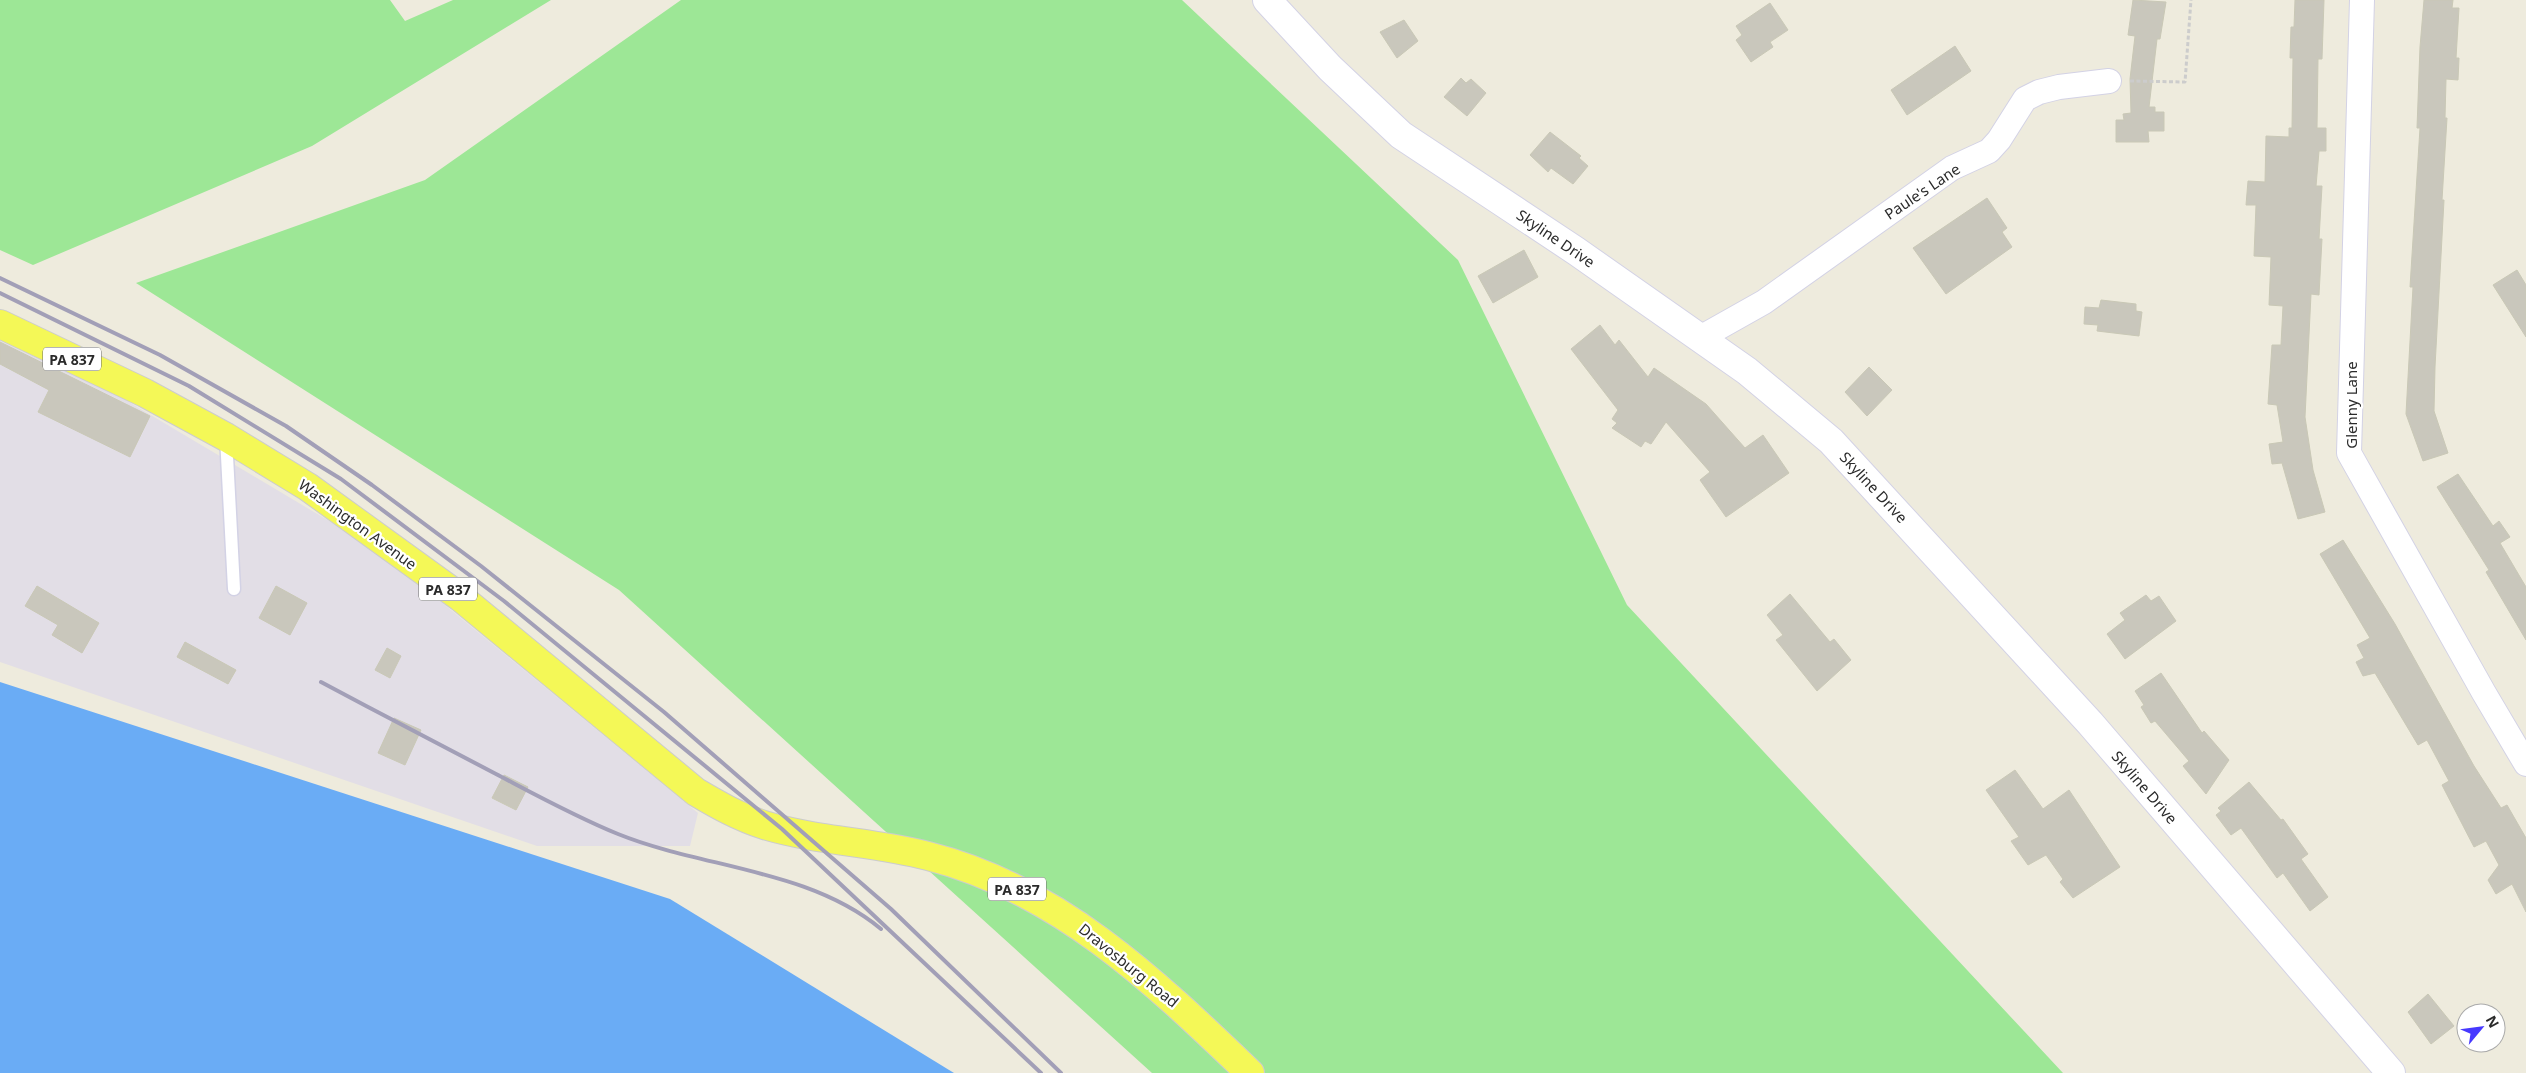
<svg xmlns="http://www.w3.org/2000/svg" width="2526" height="1073" viewBox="0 0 2526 1073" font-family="'Noto Sans',sans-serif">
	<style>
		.industrial { fill: #e2dee6 }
		.green { fill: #9de796 }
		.water { fill: #6aacf5 }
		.building { fill: #c9c7bc; stroke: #c9c8b6 }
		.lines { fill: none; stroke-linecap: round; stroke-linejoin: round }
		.lane-casing { stroke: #d3d2e5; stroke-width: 15 }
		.street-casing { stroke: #d3d2e5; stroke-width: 26 }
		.secondary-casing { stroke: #d3d2e5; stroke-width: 30 }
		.primary-casing { stroke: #ccc; stroke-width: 30 }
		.path { stroke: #ccc; stroke-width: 3; stroke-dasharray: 4 2.5; stroke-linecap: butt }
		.lane { stroke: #fff; stroke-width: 12 }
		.street { stroke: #fff; stroke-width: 24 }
		.secondary { stroke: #fff; stroke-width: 28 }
		.primary { stroke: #f4f857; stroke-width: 28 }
		.rail { stroke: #a29fb7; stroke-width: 4 }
		.labels { text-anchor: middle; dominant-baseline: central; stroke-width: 4.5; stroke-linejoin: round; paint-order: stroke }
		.shield { fill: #fff; stroke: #6b6b6b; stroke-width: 1 }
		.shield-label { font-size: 14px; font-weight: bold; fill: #2b2b2b }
		.street-label { font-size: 15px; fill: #2b2b2b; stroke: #fff }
	</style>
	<rect width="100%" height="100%" fill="#eeebdd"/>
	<!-- industrial -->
	<path class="industrial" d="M 0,341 L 117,395 L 378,550 L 698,813 L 690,846 L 537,846 L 0,662 Z"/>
	<!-- green -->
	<g class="green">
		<path d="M 0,0 L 390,0 L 405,21 L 453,0 L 551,0 L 312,146 L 33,265 L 0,250 Z"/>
		<path d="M 681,0 L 1182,0 L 1458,260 L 1627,605 L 2063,1073 L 1152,1073 L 619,590 L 136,283 L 425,180 Z"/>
	</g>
	<!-- water -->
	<path class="water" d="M 0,682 L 670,899 L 954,1073 L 0,1073 Z"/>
	<!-- building -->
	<g class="building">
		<path d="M 2133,0 L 2166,2 L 2160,39 L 2157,39 L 2149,107 L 2155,107 L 2155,112 L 2164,112 L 2164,131 L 2148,131 L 2149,142 L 2116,142 L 2116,120 L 2124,120 L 2123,114 L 2131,113 L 2130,79 L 2135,36 L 2128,35 Z"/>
		<path d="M 2295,0 L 2324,0 L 2322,59 L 2318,59 L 2317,128 L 2326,128 L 2326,151 L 2319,151 L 2316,186 L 2322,186 L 2319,239 L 2322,239 L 2319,295 L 2311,294 L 2305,417 L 2313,470 L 2325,512 L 2298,519 L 2282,463 L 2272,464 L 2269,444 L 2283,442 L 2277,405 L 2268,404 L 2272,345 L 2281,345 L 2283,306 L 2269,305 L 2271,257 L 2254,256 L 2256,205 L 2246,205 L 2248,181 L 2265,182 L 2266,136 L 2289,137 L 2289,128 L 2292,128 L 2293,58 L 2290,58 L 2291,27 L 2294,27 Z"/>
		<path d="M 2424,0 L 2453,0 L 2452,8 L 2459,8 L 2456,58 L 2459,58 L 2458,80 L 2446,79 L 2445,118 L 2447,118 L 2442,200 L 2444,200 L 2435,367 L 2434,411 L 2448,453 L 2423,461 L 2406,414 L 2413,287 L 2410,287 L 2420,128 L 2417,128 L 2420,47 Z"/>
		<path d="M 1770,3 L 1788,30 L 1770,42 L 1773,47 L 1751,62 L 1736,40 L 1742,35 L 1736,26 Z"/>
		<path d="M 1404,20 L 1418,41 L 1397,58 L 1380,32 Z"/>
		<path d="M 1955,46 L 1971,71 L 1907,115 L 1891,90 Z"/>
		<path d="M 1461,78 L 1466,83 L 1471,79 L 1486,93 L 1467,116 L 1444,97 Z"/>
		<path d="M 1550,132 L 1581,156 L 1579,158 L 1588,166 L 1573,184 L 1551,168 L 1548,172 L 1530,155 Z"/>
		<path d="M 1987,198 L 2007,228 L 2002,232 L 2012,247 L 1946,294 L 1913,248 Z"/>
		<path d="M 1524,250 L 1538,277 L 1493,303 L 1478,276 Z"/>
		<path d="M 2517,270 L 2526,285 L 2526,337 L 2493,285 Z"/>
		<path d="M 2101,300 L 2136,304 L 2136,311 L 2142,312 L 2139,336 L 2097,331 L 2098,325 L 2084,324 L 2085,307 L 2099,308 Z"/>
		<path d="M 1600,325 L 1615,345 L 1619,340 L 1648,377 L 1654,368 L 1706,404 L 1745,448 L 1763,435 L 1789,473 L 1726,517 L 1700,480 L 1710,472 L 1666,422 L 1651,444 L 1645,441 L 1641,447 L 1612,428 L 1617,423 L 1612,419 L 1618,410 L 1571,349 Z"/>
		<path d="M 0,342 L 150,416 L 130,457 L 38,412 L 49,390 L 0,364 Z"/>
		<path d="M 1869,367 L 1892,390 L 1867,416 L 1845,392 Z"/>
		<path d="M 2458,474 L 2493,526 L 2499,521 L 2510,537 L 2500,543 L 2526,587 L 2526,640 L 2486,572 L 2489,570 L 2437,487 Z"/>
		<path d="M 2343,540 L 2395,624 L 2474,766 L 2501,808 L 2507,805 L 2526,838 L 2526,912 L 2512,884 L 2496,894 L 2488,880 L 2499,865 L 2486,841 L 2474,847 L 2442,785 L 2449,781 L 2427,740 L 2418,745 L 2375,673 L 2363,676 L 2356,662 L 2364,658 L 2357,645 L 2370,638 L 2320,554 Z"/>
		<path d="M 37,586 L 99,623 L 82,653 L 52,635 L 58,625 L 25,606 Z"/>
		<path d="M 276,586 L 307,603 L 290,635 L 259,618 Z"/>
		<path d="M 1790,594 L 1830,642 L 1834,639 L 1851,660 L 1817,691 L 1776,640 L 1783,635 L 1767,615 Z"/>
		<path d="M 2146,595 L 2151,601 L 2159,596 L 2176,621 L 2125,659 L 2107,634 L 2125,620 L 2120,613 Z"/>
		<path d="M 185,642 L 236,670 L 228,684 L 177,657 Z"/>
		<path d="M 387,648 L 401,656 L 390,678 L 375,670 Z"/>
		<path d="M 2161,673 L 2202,733 L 2204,731 L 2229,760 L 2206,794 L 2183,766 L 2189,761 L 2155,721 L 2151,723 L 2141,707 L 2144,705 L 2135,691 Z"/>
		<path d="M 394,718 L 421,730 L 405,765 L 378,753 Z"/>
		<path d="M 2015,770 L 2043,809 L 2069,790 L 2120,867 L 2073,898 L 2060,882 L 2063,879 L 2046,855 L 2028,865 L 2011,841 L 2019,837 L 1986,790 Z"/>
		<path d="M 504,775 L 528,787 L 516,810 L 492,798 Z"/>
		<path d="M 2249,782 L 2281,820 L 2283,819 L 2308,854 L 2301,859 L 2328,897 L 2310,911 L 2283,873 L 2277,878 L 2241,828 L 2231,835 L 2216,815 L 2221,811 L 2218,808 Z"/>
		<path d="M 2428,994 L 2454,1026 L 2431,1044 L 2408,1012 Z"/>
	</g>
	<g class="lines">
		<!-- lane casing -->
		<g class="lane-casing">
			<path id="lane" d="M 226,437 L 234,589"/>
		</g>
		<!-- street casing -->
		<g class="street-casing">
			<g id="street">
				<path d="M 2362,0 L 2349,453 L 2484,693 L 2526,764"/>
				<path d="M 1700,338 L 1764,302 L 1952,168 L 1989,151 L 1999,140 L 2025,99 L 2039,92 L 2059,87 L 2109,81"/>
			</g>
		</g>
		<!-- secondary casing -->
		<g class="secondary-casing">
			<path id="secondary" d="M 1267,0 L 1330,68 L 1401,135 L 1576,251 L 1747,371 L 1831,441 L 2090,723 L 2391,1073"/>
		</g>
		<!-- primary casing -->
		<g class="primary-casing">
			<path id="primary" d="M 0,324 L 145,393 L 226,437 L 308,487 L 460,597 L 696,792 C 718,805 739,817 764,825 C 817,841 874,842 928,856 C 1059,889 1155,982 1250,1073"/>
		</g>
		<!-- path -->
		<path class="path" d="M 2130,81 L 2185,82 L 2191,0"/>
		<!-- lane -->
		<use href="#lane" class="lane"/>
		<!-- street -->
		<use href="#street" class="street"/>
		<!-- secondary -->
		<use href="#secondary" class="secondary"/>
		<!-- primary -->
		<use href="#primary" class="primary"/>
		<!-- rail -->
		<g class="rail">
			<path d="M 0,278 L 160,355 L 286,426 L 372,485 L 481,566 L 664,712 L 891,909 L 1061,1073"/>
			<path d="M 0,293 L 189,386 L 341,479 L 504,601 L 782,829 L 1041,1073"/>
			<path d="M 321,682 C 379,713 437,743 496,774 C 536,795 576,817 618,834 C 702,868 809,869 881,929"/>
		</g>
	</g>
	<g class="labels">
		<!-- shield labels -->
		<g class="shield">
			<rect x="43" y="347.5" width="58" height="23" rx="4"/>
			<rect x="419" y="577.5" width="58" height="23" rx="4"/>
			<rect x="988" y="877.5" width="58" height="23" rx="4"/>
		</g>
		<g class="shield-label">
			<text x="72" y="359">PA 837</text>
			<text x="448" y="589">PA 837</text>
			<text x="1017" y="889">PA 837</text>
		</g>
		<!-- street labels -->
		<g class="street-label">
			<text transform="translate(1922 191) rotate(-34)">Paule's Lane</text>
			<text transform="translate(1556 238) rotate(34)">Skyline Drive</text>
			<text transform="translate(2351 405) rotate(-90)">Glenny Lane</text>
			<text transform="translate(1874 487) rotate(47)">Skyline Drive</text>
			<text transform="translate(358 524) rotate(36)">Washington Avenue</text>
			<text transform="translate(2145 787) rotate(49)">Skyline Drive</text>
			<text transform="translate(1129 965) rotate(39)">Dravosburg Road</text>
		</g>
	</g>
	<!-- north arrow -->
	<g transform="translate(2481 1028) rotate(61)"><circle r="24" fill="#ffffff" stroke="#aaaaaa"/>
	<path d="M0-4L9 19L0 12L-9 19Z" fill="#4739ff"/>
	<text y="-8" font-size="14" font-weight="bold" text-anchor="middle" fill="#2b2b2b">N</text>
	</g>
</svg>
